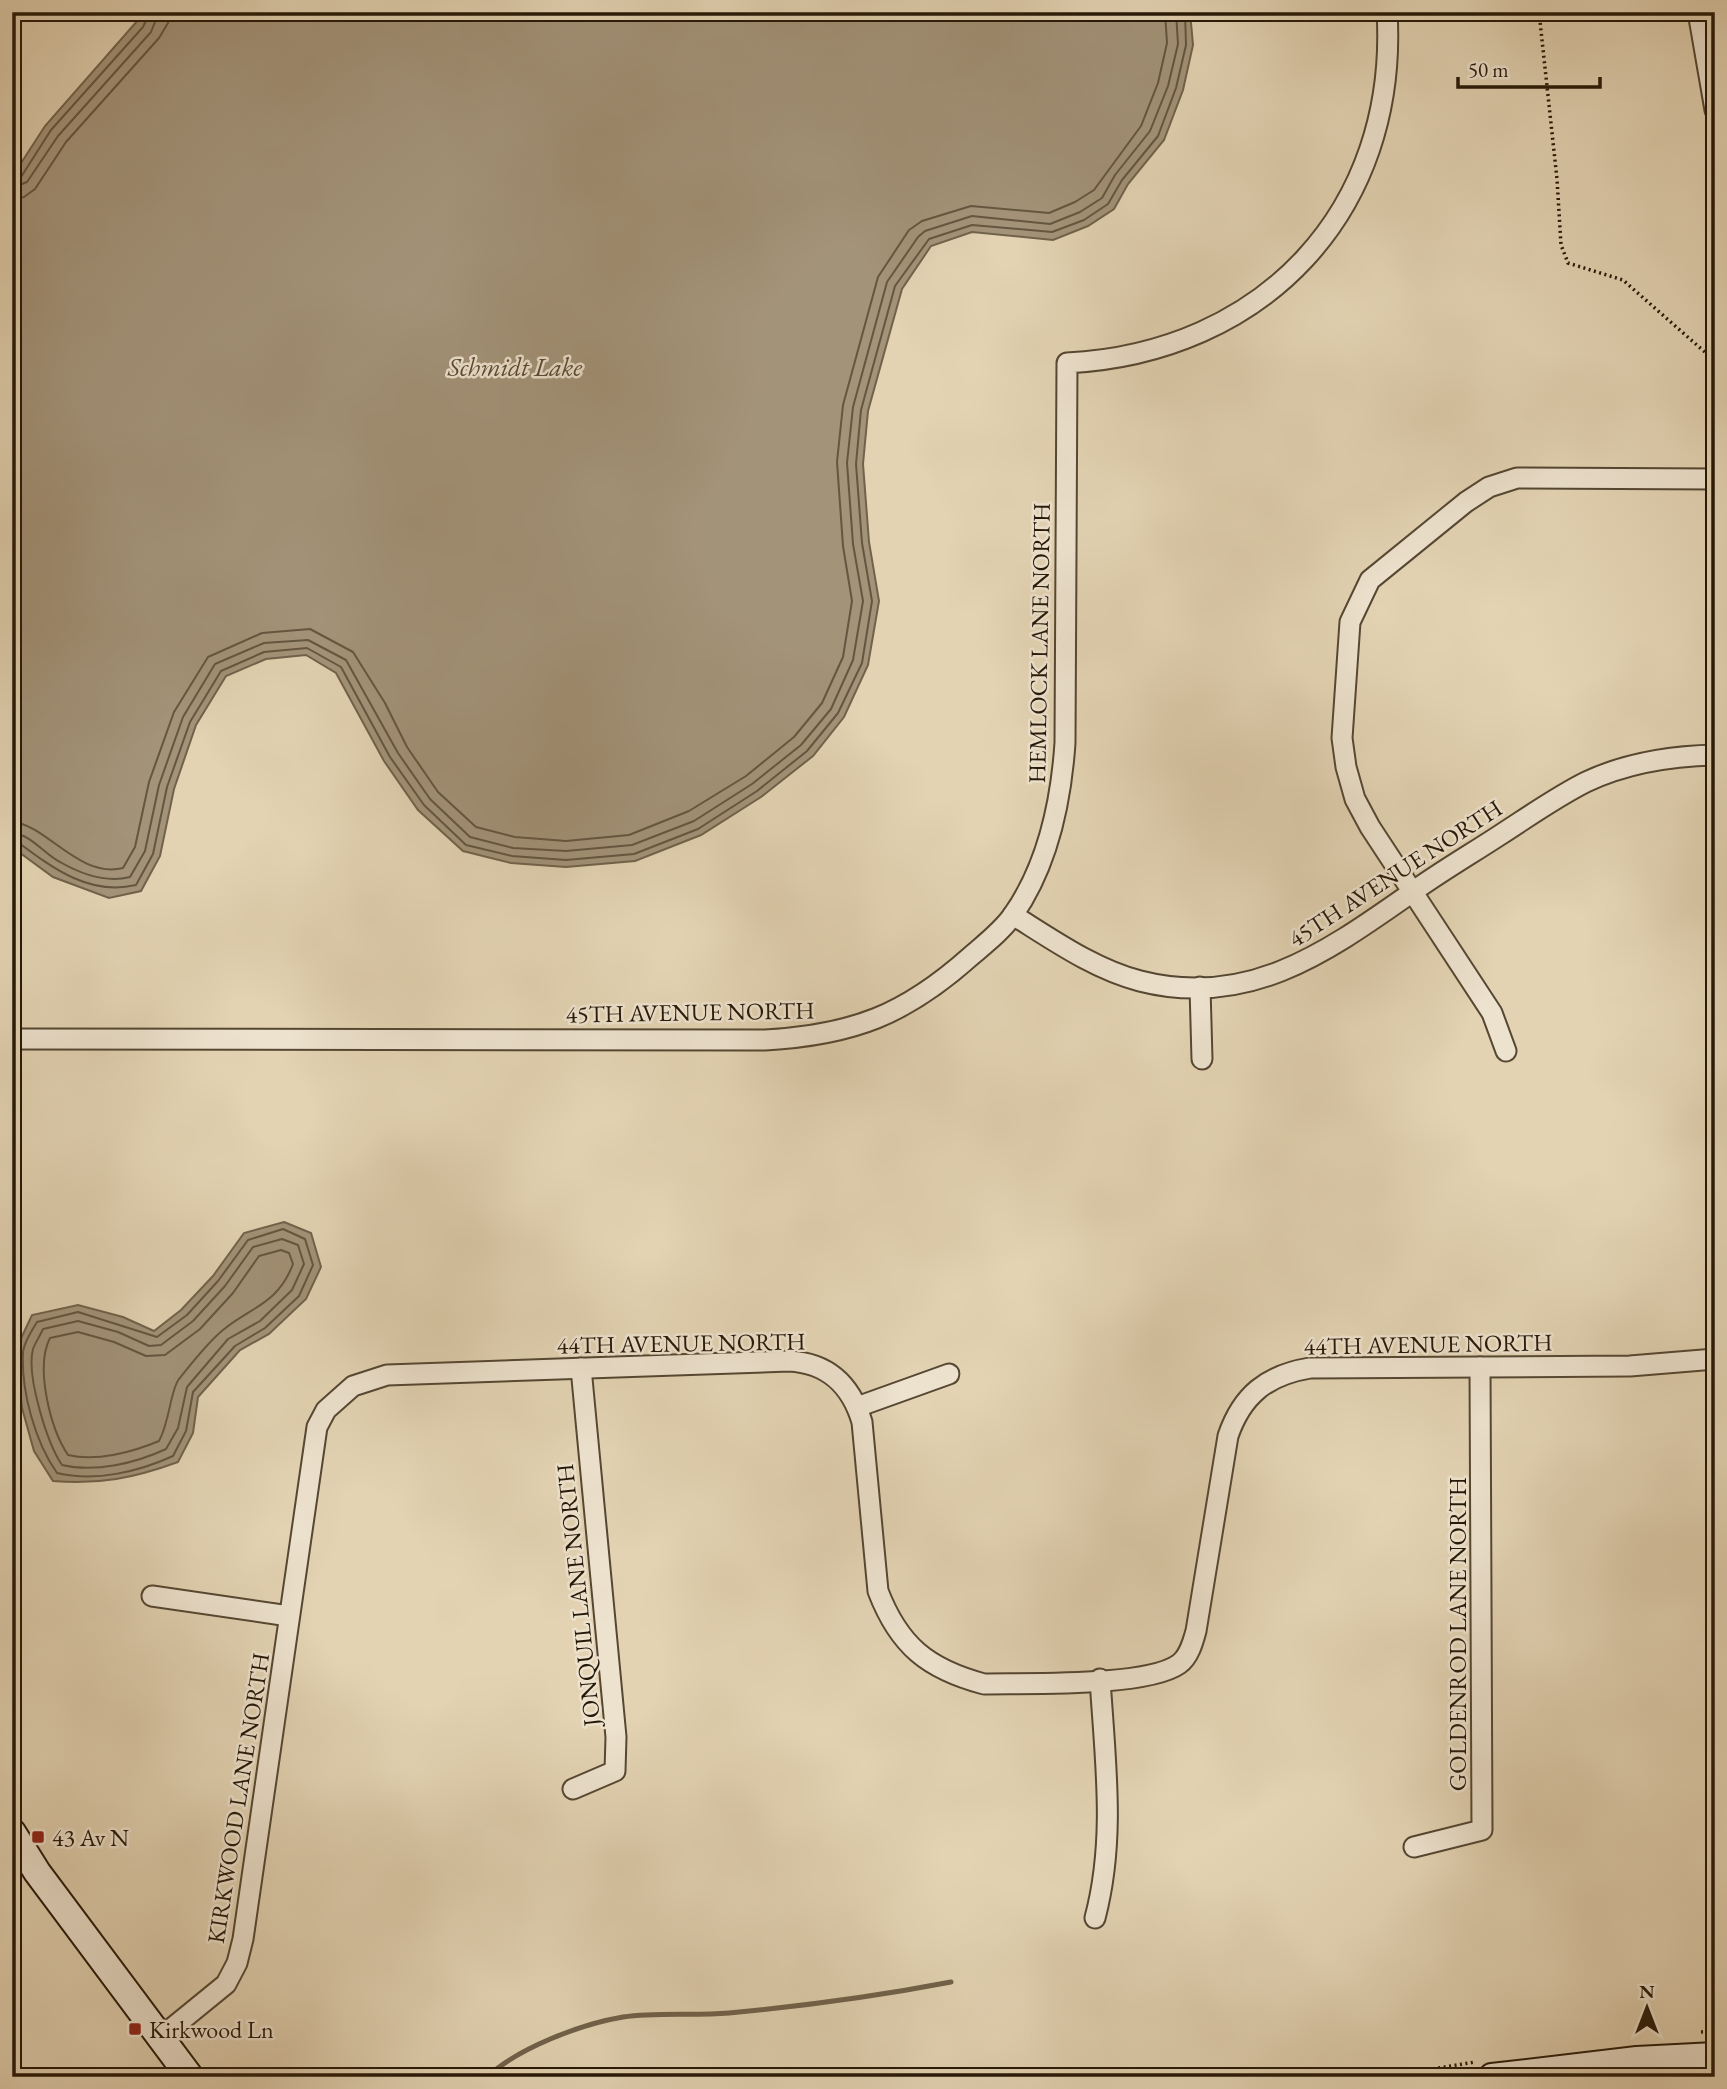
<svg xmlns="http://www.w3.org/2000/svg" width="1727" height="2089" viewBox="0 0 1727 2089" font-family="'EB Garamond',serif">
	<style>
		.water { fill: #a39379; stroke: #71624b; stroke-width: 2 }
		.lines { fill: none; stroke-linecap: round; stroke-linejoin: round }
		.shore { stroke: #645640; stroke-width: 2 }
		.stream { stroke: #71624b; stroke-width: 5 }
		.street-casing { stroke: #554732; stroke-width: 23 }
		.secondary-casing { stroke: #261807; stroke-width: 30 }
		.path { stroke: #261807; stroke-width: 3.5; stroke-dasharray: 2 3.5; stroke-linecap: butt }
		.street { stroke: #ede2ce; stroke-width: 19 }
		.secondary { stroke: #ede2ce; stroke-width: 26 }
		.poi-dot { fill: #8f2418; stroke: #ede2ce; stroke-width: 2.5 }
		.labels { text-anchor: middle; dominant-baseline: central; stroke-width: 5; stroke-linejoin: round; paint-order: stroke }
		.street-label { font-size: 24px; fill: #261807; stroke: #ede2ce }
		.poi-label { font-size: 24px; fill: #261807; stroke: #ede2ce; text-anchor: start }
		.water-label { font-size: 26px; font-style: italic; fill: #584935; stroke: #ede2ce }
	</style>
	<rect width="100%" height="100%" fill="#e3d3b3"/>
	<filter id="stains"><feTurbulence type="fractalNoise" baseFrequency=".00286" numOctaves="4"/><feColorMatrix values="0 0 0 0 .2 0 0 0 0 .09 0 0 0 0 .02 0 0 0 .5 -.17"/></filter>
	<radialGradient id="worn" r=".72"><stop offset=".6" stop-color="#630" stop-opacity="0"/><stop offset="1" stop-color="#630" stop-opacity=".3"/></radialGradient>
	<!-- water -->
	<g class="water">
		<path d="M 145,12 L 1190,12 L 1193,45 L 1183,90 L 1164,140 L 1128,184 L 1114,209 L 1088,226 L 1053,240 L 972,232 L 931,246 L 902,289 L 868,411 L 863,464 L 869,542 L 879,601 L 868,665 L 844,717 L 813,756 L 761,797 L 701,835 L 635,861 L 566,867 L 511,863 L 463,851 L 418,810 L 384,761 L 336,673 L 306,655 L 266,659 L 226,676 L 196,725 L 174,789 L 160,856 L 141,891 L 109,898 L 53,877 L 12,847 L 12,177 L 45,126 Z"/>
		<path d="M 284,1222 L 311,1233 L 321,1267 L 306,1299 L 269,1334 L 240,1350 L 198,1397 L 193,1433 L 178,1462 C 134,1478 99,1485 53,1481 L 34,1451 L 22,1408 L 16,1349 L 32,1315 L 78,1305 L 123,1317 L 154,1331 L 181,1310 L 213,1276 L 244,1233 Z"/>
	</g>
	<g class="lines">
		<!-- shore -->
		<g class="shore">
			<path d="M 12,180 L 21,177 L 51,130 L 143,27 L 150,12"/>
			<path d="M 12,188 L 27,182 L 58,136 L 151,32 L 159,12"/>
			<path d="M 12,199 L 24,197 L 35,189 L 66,142 L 159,38 L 168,23 L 170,12"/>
			<path d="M 12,822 C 46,824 79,879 123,868 L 135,847 L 149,782 L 174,712 L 208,657 L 262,633 L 310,629 L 353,652 L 385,703 L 407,747 L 438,792 L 476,827 L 515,837 L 566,841 L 629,835 L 689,811 L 746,776 L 794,737 L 822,703 L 843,657 L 852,601 L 843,546 L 837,462 L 843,405 L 878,277 L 909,230 L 922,221 L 971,206 L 1049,213 L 1075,202 L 1094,190 L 1141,126 L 1158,83 L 1167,43 L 1165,12"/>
			<path d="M 12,833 C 31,834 44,854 60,862 C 81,874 107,883 130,877 L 145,851 L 159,785 L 183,717 L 215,664 L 264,643 L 308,640 L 346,660 L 398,753 L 430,799 L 470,837 L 513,848 L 566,851 L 632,845 L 694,821 L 752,784 L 801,745 L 831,709 L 853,660 L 863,601 L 853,544 L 847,463 L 853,407 L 887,282 L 918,237 L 925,231 L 972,216 L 1050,224 L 1080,212 L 1102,198 L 1115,175 L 1150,131 L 1168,86 L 1178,44 L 1176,12"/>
			<path d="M 12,842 L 19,843 C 54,869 90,896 136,885 L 153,854 L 167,787 L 190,722 L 221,671 L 264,652 L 307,648 L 341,667 L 390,757 L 424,805 L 466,845 L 512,856 L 566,860 L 634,854 L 698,829 L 757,791 L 807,751 L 838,713 L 862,663 L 872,601 L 862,543 L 856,464 L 861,410 L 895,286 L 929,239 L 972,225 L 1052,232 L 1084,220 L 1108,204 L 1122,180 L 1158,136 L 1176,88 L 1186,45 L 1185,12"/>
			<path d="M 283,1229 L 305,1239 L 313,1265 L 299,1296 L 265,1328 L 235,1346 L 193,1392 L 186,1431 L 173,1456 C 138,1472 95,1482 57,1473 C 35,1442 21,1391 23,1352 C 24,1342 32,1330 37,1322 L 78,1312 L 157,1337 L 187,1315 L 218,1281 L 248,1240 Z"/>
			<path d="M 282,1239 L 298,1245 L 304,1264 L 292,1290 L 260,1321 L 228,1339 L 187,1387 L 178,1428 L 166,1449 C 136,1463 95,1473 62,1465 C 47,1443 26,1375 33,1349 C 35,1343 40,1336 43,1329 L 78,1321 L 118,1332 L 149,1346 L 161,1345 L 193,1321 L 225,1286 L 253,1247 Z"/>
			<path d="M 281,1250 L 289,1253 L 293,1264 C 278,1304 251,1307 223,1330 C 207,1343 192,1363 179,1379 C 170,1391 170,1421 159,1441 C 133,1452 96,1462 68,1455 C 50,1428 35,1367 50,1338 L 78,1332 L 114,1342 L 146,1356 L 165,1355 L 200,1329 L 233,1293 L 259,1256 Z"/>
		</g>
		<!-- stream -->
		<path class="stream" d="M 487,2077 C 518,2048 581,2024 623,2017 C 657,2012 694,2016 729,2013 C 804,2006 878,1996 951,1982"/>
		<!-- street casing -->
		<g class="street-casing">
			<g id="street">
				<path d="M 1698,12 L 1715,110"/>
				<path d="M 1013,915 C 1053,940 1094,969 1140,981 C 1249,1009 1328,951 1411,893 C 1440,872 1471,854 1500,835 C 1528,817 1556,797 1586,782 C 1626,763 1671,756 1715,755"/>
				<path d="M 1200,987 L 1202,1059"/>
				<path d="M 12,1039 L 765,1040 C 853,1035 905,1015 971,956 C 985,944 1003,930 1013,915 C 1048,865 1061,802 1065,743 L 1067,363 C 1263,353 1399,211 1387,12"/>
				<path d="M 1506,1051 L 1492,1013 L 1370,827 L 1355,799 L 1346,767 L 1342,738 L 1350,622 L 1370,580 L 1466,502 L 1489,487 L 1517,478 L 1715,479"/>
				<path d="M 857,1407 L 949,1374"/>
				<path d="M 152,1596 L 289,1616"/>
				<path d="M 573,1789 L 615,1771 L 616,1737 L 581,1368"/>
				<path d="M 1414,1847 L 1482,1830 L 1480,1367"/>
				<path d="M 1095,1918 C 1116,1839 1105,1760 1100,1679"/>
				<path d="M 161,2037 L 226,1984 L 237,1963 L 243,1939 L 317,1427 L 326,1410 L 353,1386 L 387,1375 L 789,1361 C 828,1363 851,1385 862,1422 L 878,1591 C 899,1646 928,1669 984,1684 C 1027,1683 1147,1687 1179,1664 C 1189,1657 1193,1642 1196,1631 L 1228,1436 C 1242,1395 1267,1375 1310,1368 L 1630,1366 L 1715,1359"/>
			</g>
		</g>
		<!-- secondary casing -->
		<g class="secondary-casing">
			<g id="secondary">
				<path d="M 12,1832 L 37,1872 L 190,2077"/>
				<path d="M 1492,2077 L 1637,2060 L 1715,2056"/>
			</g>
		</g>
		<!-- path -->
		<g class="path">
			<path d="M 1539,12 L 1557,179 L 1561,245 L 1568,263 L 1623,280 L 1715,361"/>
			<path d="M 1701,2032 L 1715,2031"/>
			<path d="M 1384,2077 L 1475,2062"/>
		</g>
		<!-- street -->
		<use href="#street" class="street"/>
		<!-- secondary -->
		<use href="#secondary" class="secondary"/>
	</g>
	<!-- markers -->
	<g class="poi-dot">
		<rect x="31" y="1830" width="14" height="14" rx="3.5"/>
		<rect x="128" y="2022" width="14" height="14" rx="3.5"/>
	</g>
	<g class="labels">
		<!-- street labels -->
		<g class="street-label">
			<text transform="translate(1039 643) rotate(-89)">HEMLOCK LANE NORTH</text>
			<text transform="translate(1395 873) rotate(-33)">45TH AVENUE NORTH</text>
			<text transform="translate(690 1012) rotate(-1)">45TH AVENUE NORTH</text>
			<text transform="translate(681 1343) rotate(-1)">44TH AVENUE NORTH</text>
			<text transform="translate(1428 1344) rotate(-1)">44TH AVENUE NORTH</text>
			<text transform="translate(578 1595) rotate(-96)">JONQUIL LANE NORTH</text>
			<text transform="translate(1457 1634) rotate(-90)">GOLDENROD LANE NORTH</text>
			<text transform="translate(238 1798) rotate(-81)">KIRKWOOD LANE NORTH</text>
		</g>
		<!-- poi labels -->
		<g class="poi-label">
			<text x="52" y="1837">43 Av N</text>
			<text x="149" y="2029">Kirkwood Ln</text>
		</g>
		<!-- water labels -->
		<g class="water-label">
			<text x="515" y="367">Schmidt Lake</text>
		</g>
	</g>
	<!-- margin -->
	<rect width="1727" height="2089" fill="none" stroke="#e3d3b3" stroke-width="42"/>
	<rect x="14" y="14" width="1699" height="2061" fill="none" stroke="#261807" stroke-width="3.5"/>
	<rect x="21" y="21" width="1685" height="2047" fill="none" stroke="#261807" stroke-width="2"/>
	<!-- north arrow -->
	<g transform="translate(1647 2008)" stroke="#ede2ce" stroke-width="5" paint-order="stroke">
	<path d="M0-5L12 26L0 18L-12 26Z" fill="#261807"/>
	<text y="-10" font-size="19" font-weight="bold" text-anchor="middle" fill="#261807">N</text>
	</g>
	<!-- scale -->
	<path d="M1458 77v10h142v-10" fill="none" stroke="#261807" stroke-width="3.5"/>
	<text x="1468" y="77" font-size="21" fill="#261807" stroke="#ede2ce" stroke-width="5" paint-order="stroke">50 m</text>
	<rect width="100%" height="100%" filter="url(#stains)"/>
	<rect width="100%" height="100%" fill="url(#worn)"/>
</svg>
